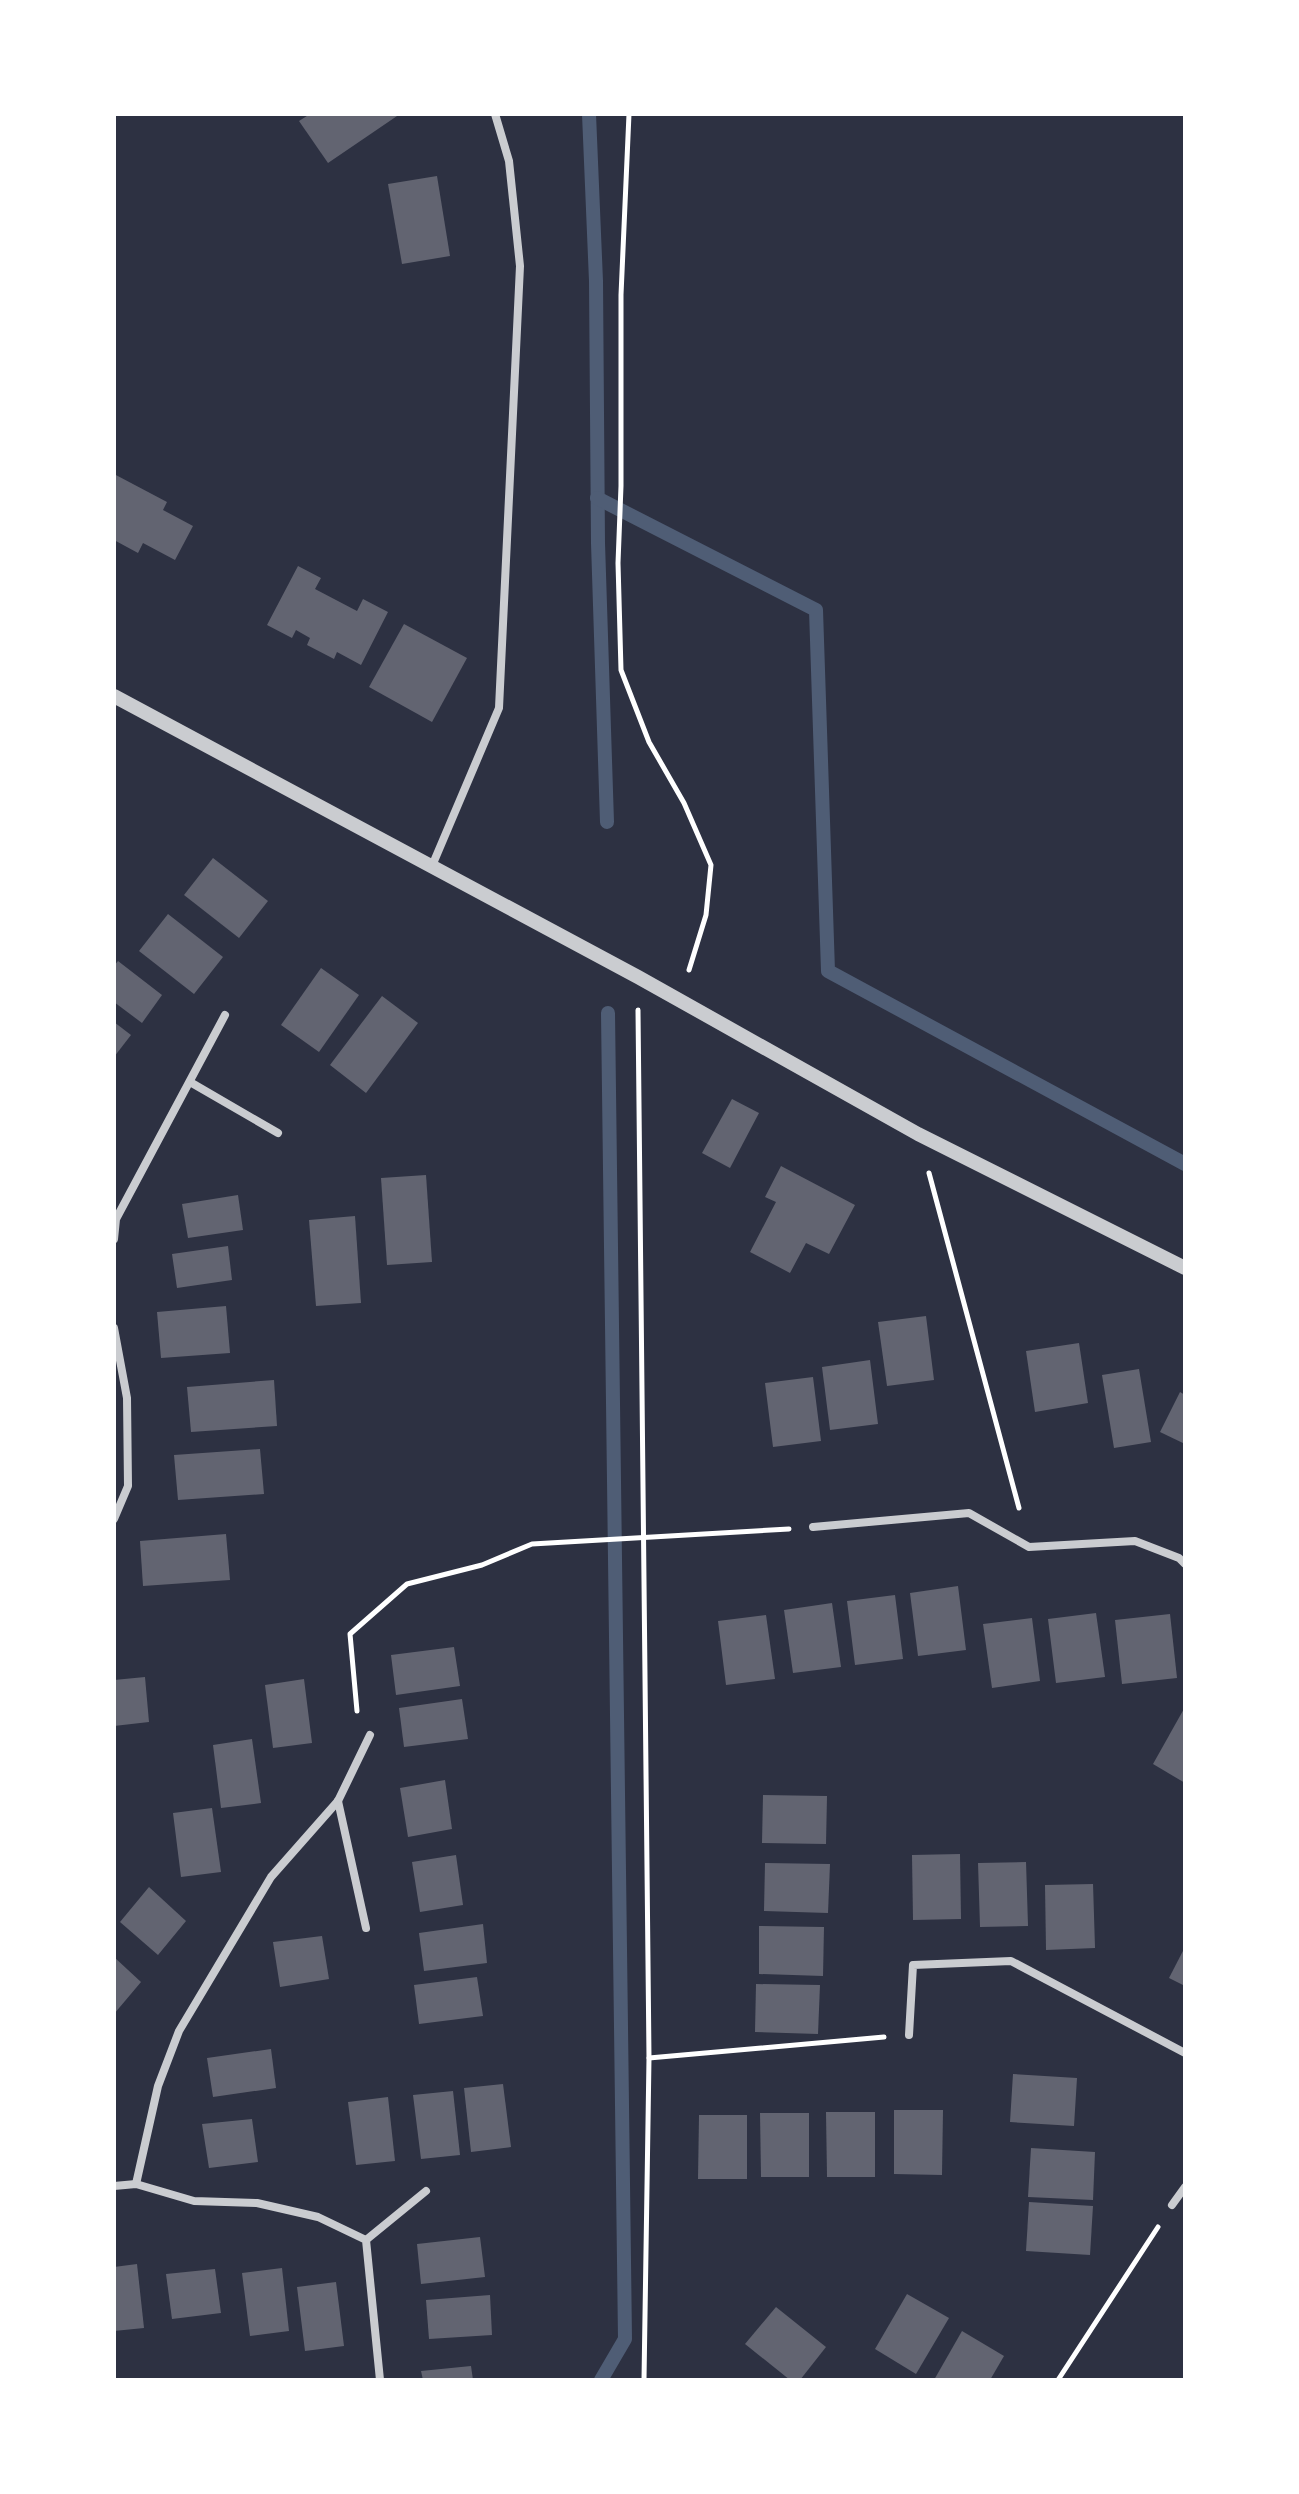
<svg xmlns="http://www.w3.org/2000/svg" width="1299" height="2494" viewBox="0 0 1299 2494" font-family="Commissioner,sans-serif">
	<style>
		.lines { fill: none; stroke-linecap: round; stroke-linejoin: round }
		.stream { stroke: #4f5d75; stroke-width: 14 }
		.building { fill: #626471 }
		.path { stroke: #fff; stroke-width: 5 }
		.minor { stroke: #caccd0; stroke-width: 8 }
		.tertiary { stroke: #caccd0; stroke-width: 14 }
	</style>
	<rect width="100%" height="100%" fill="#2d3142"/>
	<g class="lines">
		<!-- stream -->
		<g class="stream">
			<path d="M 589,114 L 596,281 L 598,543 L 607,822"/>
			<path d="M 597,498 L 816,610 L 828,971 L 1185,1164"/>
			<path d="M 601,2380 L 625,2339 L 608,1013"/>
		</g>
	</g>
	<!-- building -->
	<g class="building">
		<path d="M 310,114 L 400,114 L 328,163 L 299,121 Z"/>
		<path d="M 437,176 L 450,256 L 402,264 L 388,184 Z"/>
		<path d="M 114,474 L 167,502 L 163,510 L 193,526 L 175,560 L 143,543 L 138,553 L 114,540 Z"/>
		<path d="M 298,566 L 321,578 L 315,589 L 357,611 L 363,599 L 388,612 L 361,665 L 337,652 L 334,659 L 307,645 L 310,638 L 296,630 L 292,638 L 267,625 Z"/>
		<path d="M 404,624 L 467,658 L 432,722 L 369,687 Z"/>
		<path d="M 213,858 L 268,901 L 239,938 L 184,895 Z"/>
		<path d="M 168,914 L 223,957 L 194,994 L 139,951 Z"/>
		<path d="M 118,961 L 162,995 L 142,1023 L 114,1002 L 114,966 Z"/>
		<path d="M 321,968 L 359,995 L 319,1052 L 281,1025 Z"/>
		<path d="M 382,996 L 418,1023 L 366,1093 L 330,1065 Z"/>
		<path d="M 114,1022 L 131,1035 L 114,1057 Z"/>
		<path d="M 732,1099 L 759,1113 L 730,1168 L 702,1153 Z"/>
		<path d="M 781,1166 L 855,1205 L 829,1254 L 806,1243 L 790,1273 L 750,1252 L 776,1202 L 765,1197 Z"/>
		<path d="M 426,1175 L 432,1262 L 387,1265 L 381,1178 Z"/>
		<path d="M 238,1195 L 243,1230 L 188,1238 L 182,1204 Z"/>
		<path d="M 355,1216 L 361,1303 L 316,1306 L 309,1220 Z"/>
		<path d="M 228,1246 L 232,1280 L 177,1288 L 172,1254 Z"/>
		<path d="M 226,1306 L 230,1353 L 161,1358 L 157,1312 Z"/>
		<path d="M 926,1316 L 934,1380 L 887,1386 L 878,1322 Z"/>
		<path d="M 1079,1343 L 1088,1403 L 1035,1412 L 1026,1351 Z"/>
		<path d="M 870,1360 L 878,1424 L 830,1430 L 822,1367 Z"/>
		<path d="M 1139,1369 L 1151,1442 L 1114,1448 L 1102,1375 Z"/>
		<path d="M 813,1377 L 821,1441 L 773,1447 L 765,1383 Z"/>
		<path d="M 274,1380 L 277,1426 L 191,1432 L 187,1387 Z"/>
		<path d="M 1180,1392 L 1185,1395 L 1185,1444 L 1160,1432 Z"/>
		<path d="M 260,1449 L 264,1494 L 178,1500 L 174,1455 Z"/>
		<path d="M 226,1534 L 230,1580 L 143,1586 L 140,1541 Z"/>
		<path d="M 958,1586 L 966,1650 L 918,1656 L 910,1593 Z"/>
		<path d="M 895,1595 L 903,1659 L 855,1665 L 847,1601 Z"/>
		<path d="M 832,1603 L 841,1667 L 793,1673 L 784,1610 Z"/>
		<path d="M 1096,1613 L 1105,1677 L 1056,1683 L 1048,1619 Z"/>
		<path d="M 1170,1614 L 1177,1678 L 1122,1684 L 1115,1620 Z"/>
		<path d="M 766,1615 L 775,1679 L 726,1685 L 718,1621 Z"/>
		<path d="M 1032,1618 L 1040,1681 L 992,1688 L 983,1624 Z"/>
		<path d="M 454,1647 L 460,1686 L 396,1695 L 391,1655 Z"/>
		<path d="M 145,1677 L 149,1722 L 114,1726 L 114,1680 Z"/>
		<path d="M 304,1679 L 312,1743 L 273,1748 L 265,1685 Z"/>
		<path d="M 462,1699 L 468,1739 L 404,1747 L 399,1708 Z"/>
		<path d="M 1185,1707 L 1185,1783 L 1153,1764 Z"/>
		<path d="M 252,1739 L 261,1803 L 221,1808 L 213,1745 Z"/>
		<path d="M 445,1780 L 452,1829 L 408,1837 L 400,1788 Z"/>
		<path d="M 763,1795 L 827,1796 L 826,1844 L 762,1843 Z"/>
		<path d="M 212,1808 L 221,1872 L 181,1877 L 173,1813 Z"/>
		<path d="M 960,1854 L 961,1919 L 913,1920 L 912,1855 Z"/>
		<path d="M 456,1855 L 463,1905 L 420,1912 L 412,1862 Z"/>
		<path d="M 1026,1862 L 1028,1926 L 980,1927 L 978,1863 Z"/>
		<path d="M 765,1863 L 830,1864 L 828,1913 L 764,1911 Z"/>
		<path d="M 1093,1884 L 1095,1948 L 1046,1950 L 1045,1885 Z"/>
		<path d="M 149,1887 L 186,1921 L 158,1955 L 120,1922 Z"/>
		<path d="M 483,1924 L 487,1963 L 424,1971 L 419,1933 Z"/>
		<path d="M 759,1926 L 824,1927 L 823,1976 L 759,1974 Z"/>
		<path d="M 322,1936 L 329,1979 L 280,1987 L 273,1942 Z"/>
		<path d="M 1185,1947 L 1185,1986 L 1169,1978 Z"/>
		<path d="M 114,1957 L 141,1982 L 114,2014 Z"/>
		<path d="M 477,1977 L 483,2016 L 419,2024 L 414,1985 Z"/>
		<path d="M 756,1984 L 820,1985 L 818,2034 L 755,2032 Z"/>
		<path d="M 271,2049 L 276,2088 L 213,2097 L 207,2058 Z"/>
		<path d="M 1013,2074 L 1077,2078 L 1074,2126 L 1010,2122 Z"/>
		<path d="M 503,2084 L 511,2147 L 471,2152 L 464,2088 Z"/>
		<path d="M 453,2091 L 460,2155 L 421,2159 L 413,2095 Z"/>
		<path d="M 388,2097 L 395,2161 L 356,2165 L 348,2102 Z"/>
		<path d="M 894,2110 L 943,2110 L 942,2175 L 894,2174 Z"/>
		<path d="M 826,2112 L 875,2112 L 875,2177 L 827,2177 Z"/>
		<path d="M 760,2113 L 809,2113 L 809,2177 L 761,2177 Z"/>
		<path d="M 699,2115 L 747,2115 L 747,2179 L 698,2179 Z"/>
		<path d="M 252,2119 L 258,2162 L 209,2168 L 202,2124 Z"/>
		<path d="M 1031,2148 L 1095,2152 L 1093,2200 L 1028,2197 Z"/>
		<path d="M 1029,2202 L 1093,2206 L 1090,2255 L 1026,2251 Z"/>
		<path d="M 480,2237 L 485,2277 L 421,2284 L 417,2244 Z"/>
		<path d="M 137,2264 L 144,2328 L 114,2331 L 114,2267 Z"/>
		<path d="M 282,2268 L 289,2331 L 250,2336 L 242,2273 Z"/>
		<path d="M 215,2269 L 221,2313 L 172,2319 L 166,2274 Z"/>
		<path d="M 336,2282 L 344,2346 L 305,2351 L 297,2287 Z"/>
		<path d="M 907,2294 L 949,2318 L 916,2374 L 875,2349 Z"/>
		<path d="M 490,2295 L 492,2335 L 429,2339 L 426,2300 Z"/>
		<path d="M 776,2307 L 826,2347 L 800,2380 L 790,2380 L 745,2344 Z"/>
		<path d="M 962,2331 L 1004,2356 L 990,2380 L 934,2380 Z"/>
		<path d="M 471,2366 L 473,2380 L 423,2380 L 421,2371 Z"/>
	</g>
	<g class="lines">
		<!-- path -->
		<g class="path">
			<path d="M 629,114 L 621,295 L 621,486 L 618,563 L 621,670 L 649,742 L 684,803 L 711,865 L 706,915 L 689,970"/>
			<path d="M 638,1010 L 649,2058 L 644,2380"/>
			<path d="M 929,1173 L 1019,1508"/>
			<path d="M 357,1711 L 350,1634 L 407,1584 L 482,1565 L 532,1544 L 789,1529"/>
			<path d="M 649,2058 L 884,2037"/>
			<path d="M 1058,2380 L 1158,2227"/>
		</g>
		<!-- minor -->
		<g class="minor">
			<path d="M 432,866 L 499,708 L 520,266 L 509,161 L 495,114"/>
			<path d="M 190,1082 L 278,1133"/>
			<path d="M 114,1239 L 116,1219 L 225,1015"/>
			<path d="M 114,1328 L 127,1398 L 128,1486 L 114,1519"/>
			<path d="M 813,1527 L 969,1513 L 1029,1547 L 1135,1541 L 1179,1558 L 1185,1564"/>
			<path d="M 338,1801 L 366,1928"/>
			<path d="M 909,2035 L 913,1965 L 1011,1961 L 1185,2053"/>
			<path d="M 136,2184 L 158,2086 L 179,2031 L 271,1877 L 338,1801 L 370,1735"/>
			<path d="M 114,2186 L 136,2184 L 194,2201 L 257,2203 L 318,2217 L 366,2240 L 380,2380"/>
			<path d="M 1172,2205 L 1185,2187"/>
			<path d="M 366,2240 L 426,2191"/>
		</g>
		<!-- tertiary -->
		<path class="tertiary" d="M 114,696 L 638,977 L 918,1134 L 1185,1268"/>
	</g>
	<!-- border -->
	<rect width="1299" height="2494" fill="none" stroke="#ffffff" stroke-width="232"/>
</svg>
